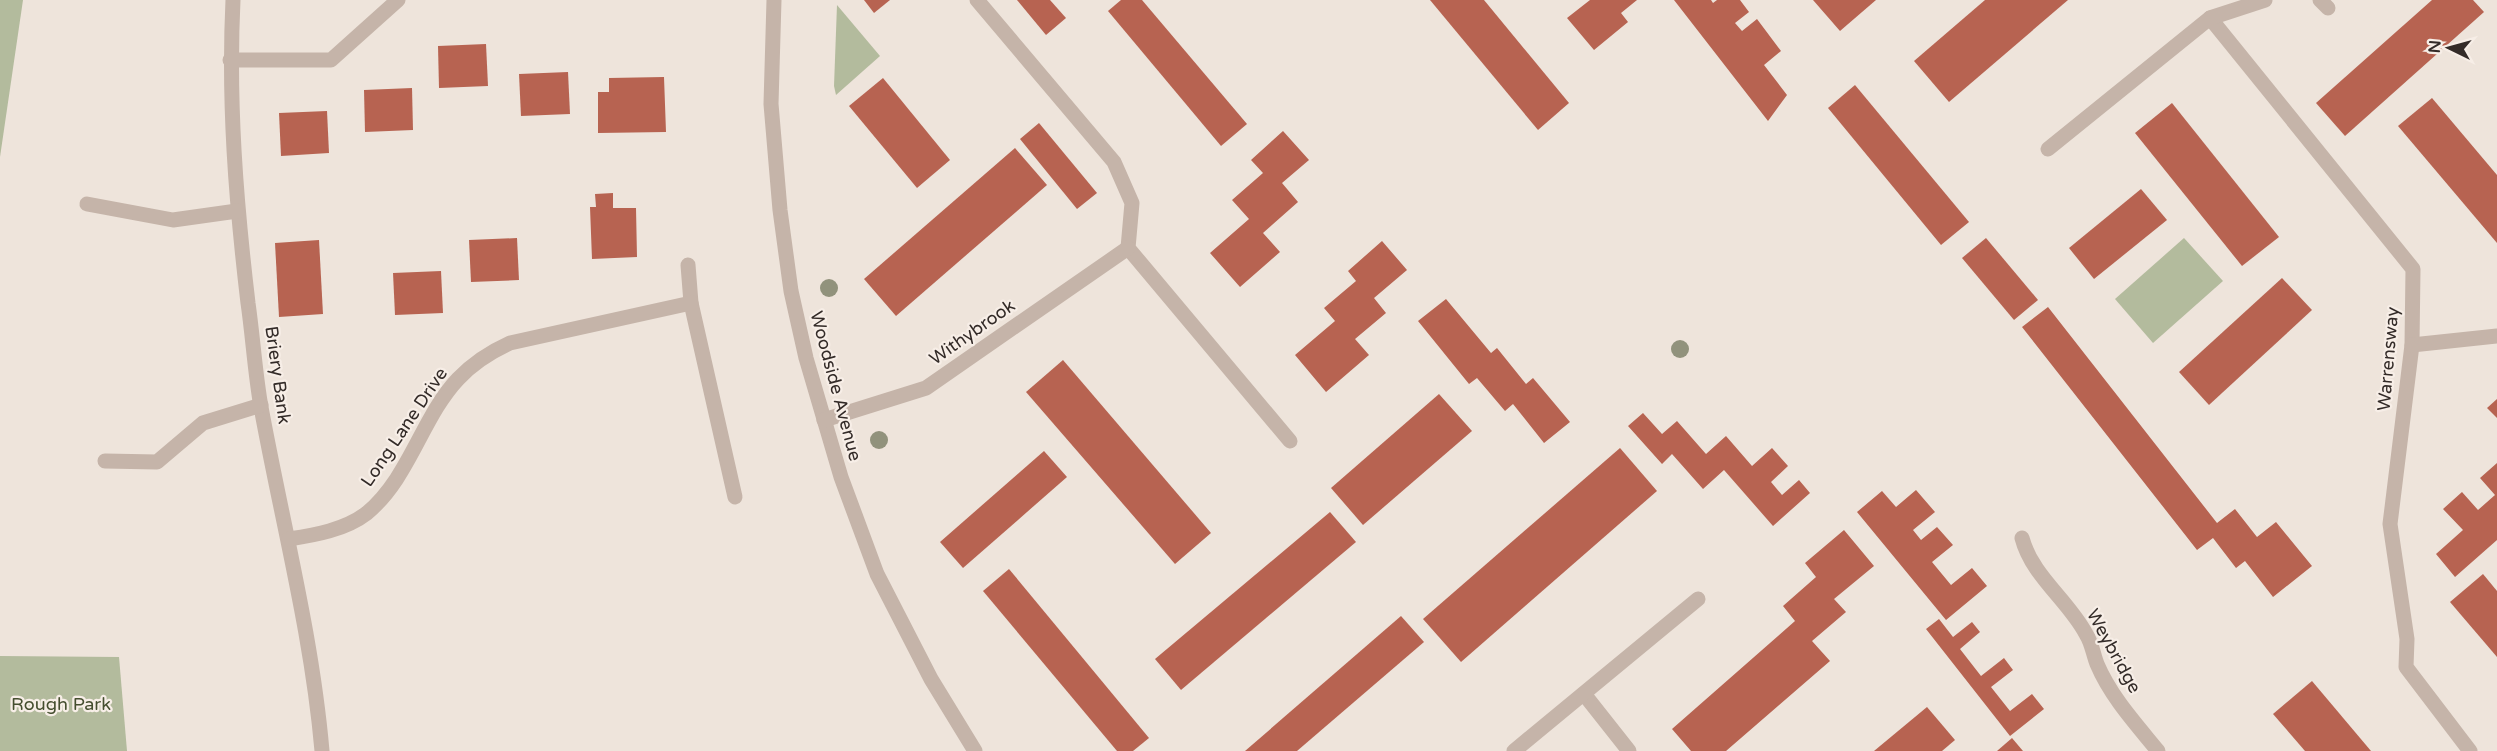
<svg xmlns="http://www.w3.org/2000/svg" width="2497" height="751" viewBox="0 0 2497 751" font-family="'Varela Round',sans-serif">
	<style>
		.green { fill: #b3bb9d }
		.building { fill: #b76351 }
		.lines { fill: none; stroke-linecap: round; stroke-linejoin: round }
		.minor { stroke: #c5b4a9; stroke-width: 15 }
		.tree { fill: #91927c }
		.labels { text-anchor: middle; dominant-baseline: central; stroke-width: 4.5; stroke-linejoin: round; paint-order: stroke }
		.street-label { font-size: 18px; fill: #332b28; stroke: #f7eee7 }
		.park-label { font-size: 18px; fill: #454e2f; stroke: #f7eee7 }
	</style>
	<rect width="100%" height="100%" fill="#eee4db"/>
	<!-- green -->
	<g class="green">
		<path d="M 0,0 L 23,0 L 0,157 Z"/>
		<path d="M 837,5 L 880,56 L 836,95 L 834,86 Z"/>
		<path d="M 2184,238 L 2223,281 L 2153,343 L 2115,299 Z"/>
		<path d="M 0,656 L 119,657 L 127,751 L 0,751 Z"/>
	</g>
	<!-- building -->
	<g class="building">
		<path d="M 864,0 L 890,0 L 874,13 Z"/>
		<path d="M 1017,0 L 1050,0 L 1066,18 L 1046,35 Z"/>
		<path d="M 1121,0 L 1142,0 L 1247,124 L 1221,146 L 1108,11 Z"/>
		<path d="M 1430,0 L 1484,0 L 1569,103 L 1538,130 Z"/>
		<path d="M 1590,0 L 1637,0 L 1621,13 L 1628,22 L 1594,50 L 1567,18 Z"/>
		<path d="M 1674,0 L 1711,0 L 1713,3 L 1717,0 L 1740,0 L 1749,12 L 1735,23 L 1742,31 L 1757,19 L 1781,51 L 1764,65 L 1787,95 L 1768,121 Z"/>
		<path d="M 1813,0 L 1876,0 L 1840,31 Z"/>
		<path d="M 1985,0 L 2068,0 L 1949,102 L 1914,61 Z"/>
		<path d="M 2432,0 L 2473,0 L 2484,12 L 2345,136 L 2316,103 Z"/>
		<path d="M 486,44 L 488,86 L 439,88 L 438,46 Z"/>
		<path d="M 568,72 L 570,114 L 521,116 L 519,74 Z"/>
		<path d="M 664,77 L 666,132 L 598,133 L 598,92 L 609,92 L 609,78 Z"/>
		<path d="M 883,78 L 950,160 L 917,188 L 849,106 Z"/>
		<path d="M 1855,85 L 1969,222 L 1941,245 L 1828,108 Z"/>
		<path d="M 412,88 L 413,130 L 365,132 L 364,90 Z"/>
		<path d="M 2432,98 L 2497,175 L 2497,243 L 2398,126 Z"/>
		<path d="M 2172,103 L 2279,237 L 2242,266 L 2135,133 Z"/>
		<path d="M 327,111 L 329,153 L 281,156 L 279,113 Z"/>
		<path d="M 1039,123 L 1097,193 L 1077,209 L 1020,139 Z"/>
		<path d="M 1283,131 L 1309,160 L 1282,183 L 1298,202 L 1263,233 L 1280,252 L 1240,287 L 1210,253 L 1249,219 L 1232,200 L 1263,173 L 1251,160 Z"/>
		<path d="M 1015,148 L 1047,185 L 896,316 L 864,279 Z"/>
		<path d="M 2141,189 L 2167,220 L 2094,279 L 2069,248 Z"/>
		<path d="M 613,193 L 613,208 L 636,208 L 637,257 L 592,259 L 590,207 L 596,207 L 595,194 Z"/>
		<path d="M 517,238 L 519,280 L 471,282 L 469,240 Z"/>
		<path d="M 1986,238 L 2038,300 L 2014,320 L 1962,258 Z"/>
		<path d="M 319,240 L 323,314 L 279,317 L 275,243 Z"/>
		<path d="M 1382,241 L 1407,270 L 1374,298 L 1386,313 L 1355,339 L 1369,355 L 1326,392 L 1295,355 L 1335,321 L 1324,308 L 1356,281 L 1348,271 Z"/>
		<path d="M 441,271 L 443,313 L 395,315 L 393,273 Z"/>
		<path d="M 2282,278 L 2312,310 L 2209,405 L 2179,372 Z"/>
		<path d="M 1446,299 L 1491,353 L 1497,348 L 1526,384 L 1533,378 L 1570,422 L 1544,443 L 1513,404 L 1505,411 L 1477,378 L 1469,384 L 1418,321 Z"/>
		<path d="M 2048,307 L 2217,523 L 2235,509 L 2257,537 L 2276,522 L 2312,566 L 2273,597 L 2245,561 L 2236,568 L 2213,538 L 2197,550 L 2022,327 Z"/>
		<path d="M 1063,360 L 1211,533 L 1175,564 L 1026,392 Z"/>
		<path d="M 1439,394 L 1472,431 L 1363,525 L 1331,488 Z"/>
		<path d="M 2497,399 L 2497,418 L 2487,408 Z"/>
		<path d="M 1643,413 L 1662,434 L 1677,421 L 1706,454 L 1726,436 L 1752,466 L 1772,448 L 1788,466 L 1771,482 L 1782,495 L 1799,480 L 1810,493 L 1773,526 L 1724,470 L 1703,489 L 1672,454 L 1662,464 L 1628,426 Z"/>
		<path d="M 1620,448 L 1657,491 L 1461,662 L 1423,619 Z"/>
		<path d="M 1044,451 L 1067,477 L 963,568 L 940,542 Z"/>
		<path d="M 2497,463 L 2497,540 L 2455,577 L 2436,554 L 2463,530 L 2443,509 L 2462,492 L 2478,510 L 2495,495 L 2480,478 Z"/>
		<path d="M 1916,490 L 1935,512 L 1913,530 L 1921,540 L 1937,527 L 1953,545 L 1932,562 L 1951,585 L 1972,568 L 1987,586 L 1946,620 L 1857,512 L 1882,491 L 1896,507 Z"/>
		<path d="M 1330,512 L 1356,542 L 1181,690 L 1155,659 Z"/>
		<path d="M 1844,530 L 1874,566 L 1834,599 L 1846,612 L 1812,641 L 1830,661 L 1726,751 L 1691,751 L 1672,729 L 1795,621 L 1783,606 L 1816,577 L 1805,563 Z"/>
		<path d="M 1009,569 L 1149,738 L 1133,751 L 1117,751 L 983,591 Z"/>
		<path d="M 2483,574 L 2497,591 L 2497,657 L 2450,602 Z"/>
		<path d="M 1401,616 L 1424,642 L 1297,751 L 1245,751 Z"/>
		<path d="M 1939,619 L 1953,637 L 1972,622 L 1980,632 L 1960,649 L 1981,676 L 2004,658 L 2013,670 L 1991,687 L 2010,711 L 2032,694 L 2044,709 L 2010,736 L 1926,629 Z"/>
		<path d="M 2312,681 L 2371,751 L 2305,751 L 2273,714 Z"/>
		<path d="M 1927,707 L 1955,740 L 1942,751 L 1874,751 Z"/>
		<path d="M 2012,738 L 2023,751 L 1997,751 Z"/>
	</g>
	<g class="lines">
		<!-- minor -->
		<g class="minor">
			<path d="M 233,0 C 228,102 236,202 248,303 C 253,338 255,373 261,407 C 282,522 312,635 322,751"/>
			<path d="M 774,0 L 771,104 L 780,210 L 791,291 L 806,358 L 841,477 L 877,574 L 931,679 L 975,751"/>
			<path d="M 977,0 L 1114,162 L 1132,203 L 1128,248 L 1290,441"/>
			<path d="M 2320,0 L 2328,8"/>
			<path d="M 2210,18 L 2413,269 L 2412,345 L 2390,524 L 2407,639 L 2406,667 L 2470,751"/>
			<path d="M 230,60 L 331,60 L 398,0"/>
			<path d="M 2048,149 L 2210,18 L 2265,0"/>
			<path d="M 87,204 L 173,220 L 237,211"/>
			<path d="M 688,265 L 691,303 L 735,497"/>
			<path d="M 2412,345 L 2497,336"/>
			<path d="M 824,420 L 926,388 L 1128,248"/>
			<path d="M 105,461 L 157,462 L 203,423 L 261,405"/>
			<path d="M 2022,538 C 2032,576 2068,600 2086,634 C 2092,643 2093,654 2097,664 C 2111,697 2136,724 2158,751"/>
			<path d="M 289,539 C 315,535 345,530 367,513 C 410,477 422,417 458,379 C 473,363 490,352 510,343 L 691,303"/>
			<path d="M 1584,694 L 1629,751"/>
			<path d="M 1514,751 L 1698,599"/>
		</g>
	</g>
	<!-- trees -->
	<g class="tree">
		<circle cx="829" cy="288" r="9"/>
		<circle cx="1680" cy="349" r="9"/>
		<circle cx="879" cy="440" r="9"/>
	</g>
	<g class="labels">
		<!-- street labels -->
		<g class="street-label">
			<text transform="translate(972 332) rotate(-35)">Withybrook</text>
			<text transform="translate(2388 359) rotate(-85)">Warrensway</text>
			<text transform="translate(278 375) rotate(82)">Briery Bank</text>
			<text transform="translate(836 386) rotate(75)">Woodside Avenue</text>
			<text transform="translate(404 427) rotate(-56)">Long Lane Drive</text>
			<text transform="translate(2114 651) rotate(61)">Weybridge</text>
		</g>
		<!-- park labels -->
		<g class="park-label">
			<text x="61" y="704">Rough Park</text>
		</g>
	</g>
	<!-- north arrow -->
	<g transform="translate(2449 48) rotate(275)" stroke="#f7eee7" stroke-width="4.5" paint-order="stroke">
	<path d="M0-4.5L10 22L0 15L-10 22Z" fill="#332b28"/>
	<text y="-9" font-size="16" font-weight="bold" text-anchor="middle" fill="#332b28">N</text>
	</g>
</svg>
